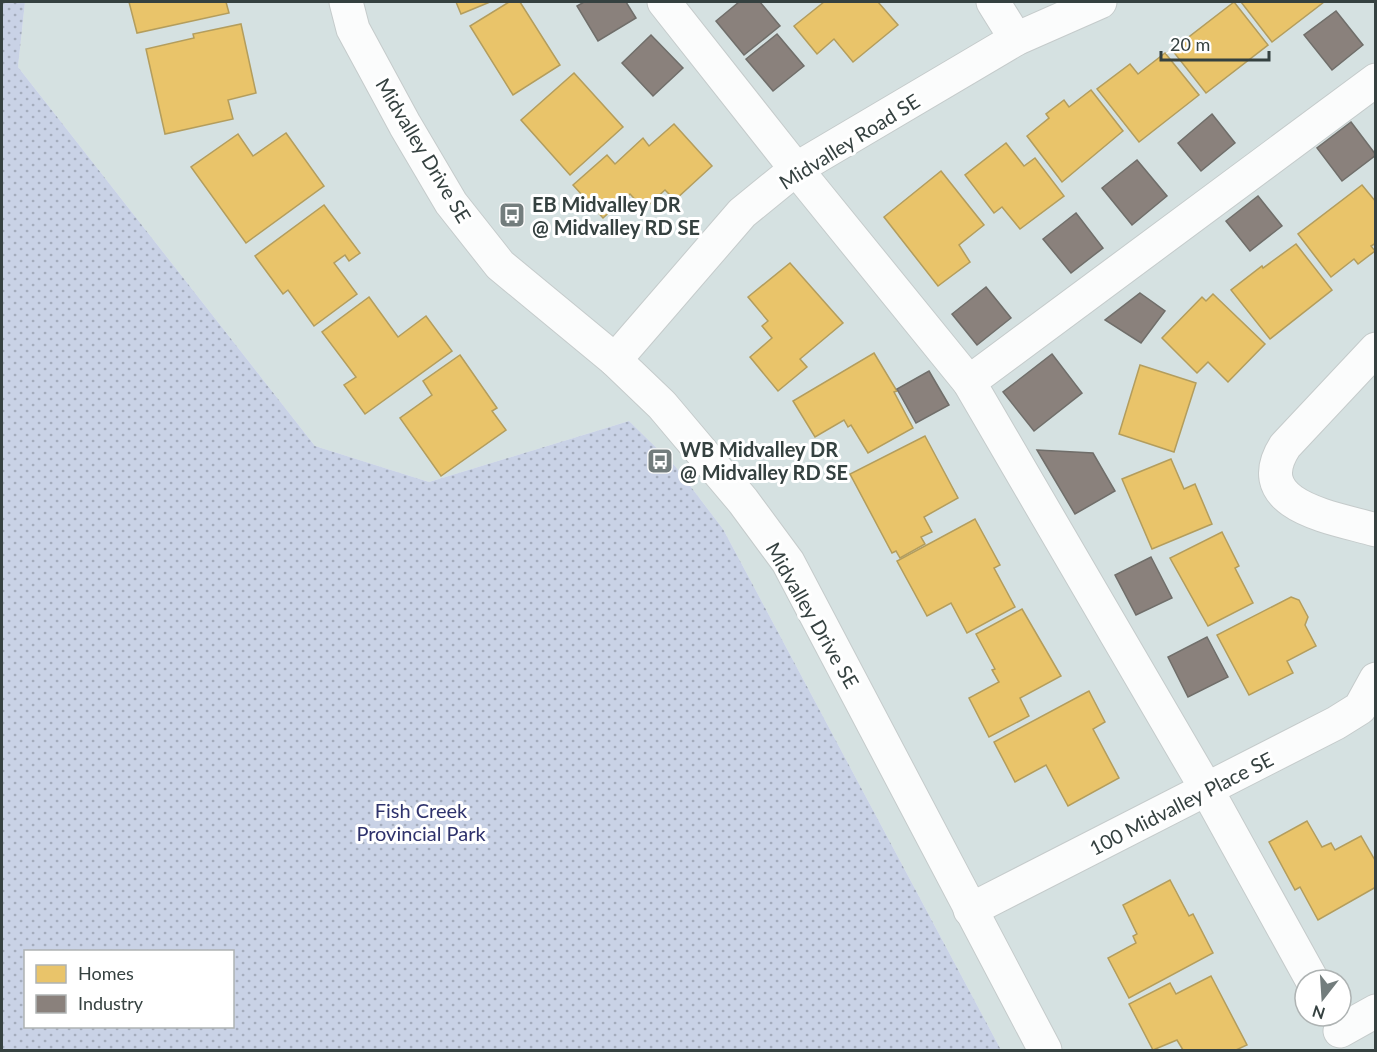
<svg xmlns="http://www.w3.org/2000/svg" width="1377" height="1052" viewBox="0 0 1377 1052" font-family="Lato,sans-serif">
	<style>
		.residential { fill: #d5e1e1; fill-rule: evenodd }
		.park { fill: url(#park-dots); fill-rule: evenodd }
		.homes { fill: #e9c46a; stroke: #b39d5d; stroke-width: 1.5 }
		.industry { fill: #8a817c; stroke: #706e6a; stroke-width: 1.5 }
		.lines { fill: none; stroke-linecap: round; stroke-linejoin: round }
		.minor-casing { stroke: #c5cbcb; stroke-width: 35 }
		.minor { stroke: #fbfcfc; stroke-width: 33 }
		.labels { text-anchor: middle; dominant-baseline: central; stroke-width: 6; stroke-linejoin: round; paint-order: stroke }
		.street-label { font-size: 20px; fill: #354140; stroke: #fff }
		.poi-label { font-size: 20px; font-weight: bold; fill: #354140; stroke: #fff; text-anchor: start }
		.park-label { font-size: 20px; fill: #2e326c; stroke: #fff }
	</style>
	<defs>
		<pattern id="park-dots" width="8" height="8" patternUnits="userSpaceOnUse" patternTransform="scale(1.5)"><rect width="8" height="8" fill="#c9d2e6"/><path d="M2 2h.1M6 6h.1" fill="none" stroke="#a4acbc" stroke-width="1.8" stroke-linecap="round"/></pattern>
	</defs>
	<rect width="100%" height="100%" fill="#e7eded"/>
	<!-- residential -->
	<path class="residential" d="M 25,2 L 1375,2 L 1375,1050 L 1001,1050 L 723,529 L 675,466 L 629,421 L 429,482 L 315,446 L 18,67 ZM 1305,980 L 1341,980 L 1341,1016 L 1305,1016 Z"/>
	<!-- park -->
	<path class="park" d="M 2,2 L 25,2 L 18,67 L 315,446 L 429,482 L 629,421 L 675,466 L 723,529 L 1001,1050 L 2,1050 ZM 26,952 L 232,952 L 232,1026 L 26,1026 Z"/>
	<!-- homes -->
	<g class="homes">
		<path d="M 129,2 L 226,2 L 229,13 L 137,33 Z"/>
		<path d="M 456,2 L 490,2 L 461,14 Z"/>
		<path d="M 509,2 L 520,2 L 560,65 L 513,95 L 470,26 Z"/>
		<path d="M 824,2 L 878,2 L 898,25 L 853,62 L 834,39 L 817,54 L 794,26 Z"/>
		<path d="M 1234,2 L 1268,45 L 1206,93 L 1172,50 Z"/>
		<path d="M 1241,2 L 1324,2 L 1272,42 Z"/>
		<path d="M 241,24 L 256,93 L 228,100 L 233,119 L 165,134 L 146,49 L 194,38 L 193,34 Z"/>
		<path d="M 1165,53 L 1199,95 L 1139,142 L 1097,89 L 1130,64 L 1138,74 Z"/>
		<path d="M 574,73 L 623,127 L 570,175 L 521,120 Z"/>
		<path d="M 1091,90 L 1123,131 L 1062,182 L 1027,136 L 1049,118 L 1046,114 L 1064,100 L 1069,107 Z"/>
		<path d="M 674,124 L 712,166 L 675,200 L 665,190 L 644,209 L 630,194 L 603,218 L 573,185 L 607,155 L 615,164 L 643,138 L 649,146 Z"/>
		<path d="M 286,133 L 324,186 L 246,243 L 191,167 L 238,134 L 253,156 Z"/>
		<path d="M 1006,143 L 1024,166 L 1035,158 L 1064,196 L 1020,229 L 1002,207 L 994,213 L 965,175 Z"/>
		<path d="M 941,171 L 984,225 L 959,245 L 970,262 L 938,286 L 884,217 Z"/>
		<path d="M 1362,185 L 1376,202 L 1376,243 L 1371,246 L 1375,251 L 1358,264 L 1354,259 L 1331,277 L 1298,234 Z"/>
		<path d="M 324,205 L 360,253 L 349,261 L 345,255 L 334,263 L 357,294 L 314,326 L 288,290 L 283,294 L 255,256 Z"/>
		<path d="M 1296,244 L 1332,290 L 1270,339 L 1231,290 L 1262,266 L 1263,268 Z"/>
		<path d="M 790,263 L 843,323 L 800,359 L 807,367 L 778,391 L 750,357 L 772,338 L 762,326 L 768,321 L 748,297 Z"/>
		<path d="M 1213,294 L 1265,344 L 1228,382 L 1208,362 L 1197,373 L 1162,338 L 1202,297 L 1206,301 Z"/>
		<path d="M 369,297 L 398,337 L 426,316 L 452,351 L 365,414 L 344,385 L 356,377 L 322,332 Z"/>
		<path d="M 874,353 L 897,391 L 894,392 L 913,428 L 868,453 L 851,425 L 848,427 L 844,420 L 815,437 L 793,401 Z"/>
		<path d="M 460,355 L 497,408 L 492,411 L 506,430 L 441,476 L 400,418 L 432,395 L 423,381 Z"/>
		<path d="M 1140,365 L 1196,383 L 1174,452 L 1119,434 Z"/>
		<path d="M 925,436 L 958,498 L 924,517 L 932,532 L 921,537 L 925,544 L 900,558 L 896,551 L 892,553 L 850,474 Z"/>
		<path d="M 1171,459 L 1184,489 L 1195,484 L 1212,524 L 1152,549 L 1122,479 Z"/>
		<path d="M 975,519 L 1000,565 L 994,568 L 1015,607 L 967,633 L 951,603 L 927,616 L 897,561 Z"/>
		<path d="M 1222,532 L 1239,566 L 1235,568 L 1253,603 L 1208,626 L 1170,558 Z"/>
		<path d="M 1291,597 L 1299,600 L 1308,617 L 1305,625 L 1316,646 L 1287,661 L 1293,673 L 1249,695 L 1217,635 Z"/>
		<path d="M 1022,609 L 1061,676 L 1020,698 L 1029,716 L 989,737 L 969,698 L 999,682 L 992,670 L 995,669 L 976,634 Z"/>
		<path d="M 1089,691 L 1105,722 L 1093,729 L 1119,778 L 1068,806 L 1046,765 L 1015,782 L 994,742 Z"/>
		<path d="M 1307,821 L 1322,847 L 1331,843 L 1335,850 L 1361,836 L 1376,862 L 1376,887 L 1318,920 L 1300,887 L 1295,890 L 1269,842 Z"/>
		<path d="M 1170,880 L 1189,916 L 1193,914 L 1213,953 L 1129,998 L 1108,958 L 1136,943 L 1133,936 L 1137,934 L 1123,905 Z"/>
		<path d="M 1211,976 L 1247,1045 L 1236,1050 L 1183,1050 L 1177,1040 L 1153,1050 L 1129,1004 L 1170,983 L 1176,994 Z"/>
	</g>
	<!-- industry -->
	<g class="industry">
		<path d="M 584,2 L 626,2 L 636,18 L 598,41 L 577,6 Z"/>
		<path d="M 739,2 L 760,2 L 780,26 L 744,55 L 716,21 Z"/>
		<path d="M 1336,11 L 1363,45 L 1332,70 L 1304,35 Z"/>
		<path d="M 777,34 L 804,66 L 773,91 L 746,59 Z"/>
		<path d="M 651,35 L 683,68 L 653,96 L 622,63 Z"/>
		<path d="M 1212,114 L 1235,143 L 1201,171 L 1178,143 Z"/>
		<path d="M 1351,122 L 1376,155 L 1342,181 L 1317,148 Z"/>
		<path d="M 1137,160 L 1167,196 L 1132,225 L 1102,188 Z"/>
		<path d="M 1258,196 L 1282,226 L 1250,251 L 1226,221 Z"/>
		<path d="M 1076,213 L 1103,248 L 1071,273 L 1043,239 Z"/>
		<path d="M 986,287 L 1011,318 L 977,345 L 952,314 Z"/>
		<path d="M 1140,293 L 1165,311 L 1141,343 L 1105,320 Z"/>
		<path d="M 1052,354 L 1082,393 L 1034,431 L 1003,392 Z"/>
		<path d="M 929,371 L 949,405 L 916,423 L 897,389 Z"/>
		<path d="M 1037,450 L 1093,453 L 1115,491 L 1075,514 Z"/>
		<path d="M 1151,557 L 1172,598 L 1136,615 L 1115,575 Z"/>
		<path d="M 1207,637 L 1228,677 L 1188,697 L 1168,657 Z"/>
	</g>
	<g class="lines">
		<!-- minor casing -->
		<g class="minor-casing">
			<g id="minor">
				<path d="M 346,2 L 353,29 L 405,125 L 451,203 L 500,265 L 615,360 L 662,405 L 743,501 L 788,562 L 1045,1050"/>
				<path d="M 664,2 L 796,169 L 969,382 L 1207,790 L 1312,980"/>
				<path d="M 993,2 L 1016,39"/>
				<path d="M 1376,349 L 1285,446 C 1246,507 1337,518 1376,530"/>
				<path d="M 615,360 L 742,213 L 796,169 L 1016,39 L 1100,2"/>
				<path d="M 969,382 L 1376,80"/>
				<path d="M 970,910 L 1336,723 L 1360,708 L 1376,679"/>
				<path d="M 1340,1031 L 1376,1011"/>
			</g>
		</g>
		<!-- minor -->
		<use href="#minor" class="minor"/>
	</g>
	<!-- icons -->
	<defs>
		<g id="bus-square" transform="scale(1.35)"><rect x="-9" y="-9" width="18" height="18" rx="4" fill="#737d7d" stroke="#fff"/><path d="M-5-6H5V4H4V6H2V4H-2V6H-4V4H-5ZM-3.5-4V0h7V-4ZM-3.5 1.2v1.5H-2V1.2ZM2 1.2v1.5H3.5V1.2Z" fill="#fff"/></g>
	</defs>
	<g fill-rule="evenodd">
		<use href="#bus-square" x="512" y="215"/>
		<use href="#bus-square" x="660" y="461"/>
	</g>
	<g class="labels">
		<!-- street labels -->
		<g class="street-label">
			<text transform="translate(849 141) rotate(-32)">Midvalley Road SE</text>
			<text transform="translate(424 150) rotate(59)">Midvalley Drive SE</text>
			<text transform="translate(813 615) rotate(60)">Midvalley Drive SE</text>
			<text transform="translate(1181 803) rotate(-27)">100 Midvalley Place SE</text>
		</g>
		<!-- poi labels -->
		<g class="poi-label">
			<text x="532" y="204">EB Midvalley DR<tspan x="532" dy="23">@ Midvalley RD SE</tspan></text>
			<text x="680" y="449">WB Midvalley DR<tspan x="680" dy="23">@ Midvalley RD SE</tspan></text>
		</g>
		<!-- park labels -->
		<g class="park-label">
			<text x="421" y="810">Fish Creek<tspan x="421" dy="23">Provincial Park</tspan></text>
		</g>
	</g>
	<!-- border -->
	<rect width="1377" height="1052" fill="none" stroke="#354140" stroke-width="6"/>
	<!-- legend -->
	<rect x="24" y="950" width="210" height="78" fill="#ffffff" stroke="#aeb3b3" stroke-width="1.5"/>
	<rect x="36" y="965" width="30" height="18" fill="#e9c46a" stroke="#aeb3b3" stroke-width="1.5"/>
	<text x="78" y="980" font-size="18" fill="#354140">Homes</text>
	<rect x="36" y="995" width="30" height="18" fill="#8a817c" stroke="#aeb3b3" stroke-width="1.5"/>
	<text x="78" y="1010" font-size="18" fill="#354140">Industry</text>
	<!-- north arrow -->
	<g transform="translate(1323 998) rotate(197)"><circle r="28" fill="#ffffff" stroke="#aeb3b3" stroke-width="1.5"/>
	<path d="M0-4.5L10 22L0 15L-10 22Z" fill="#737d7d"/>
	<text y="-9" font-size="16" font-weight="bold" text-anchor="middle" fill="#354140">N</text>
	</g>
	<!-- scale -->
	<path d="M1161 51v9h108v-9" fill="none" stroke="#354140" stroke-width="3"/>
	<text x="1170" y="51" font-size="18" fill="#354140" stroke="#ffffff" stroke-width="4.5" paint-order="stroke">20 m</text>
</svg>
